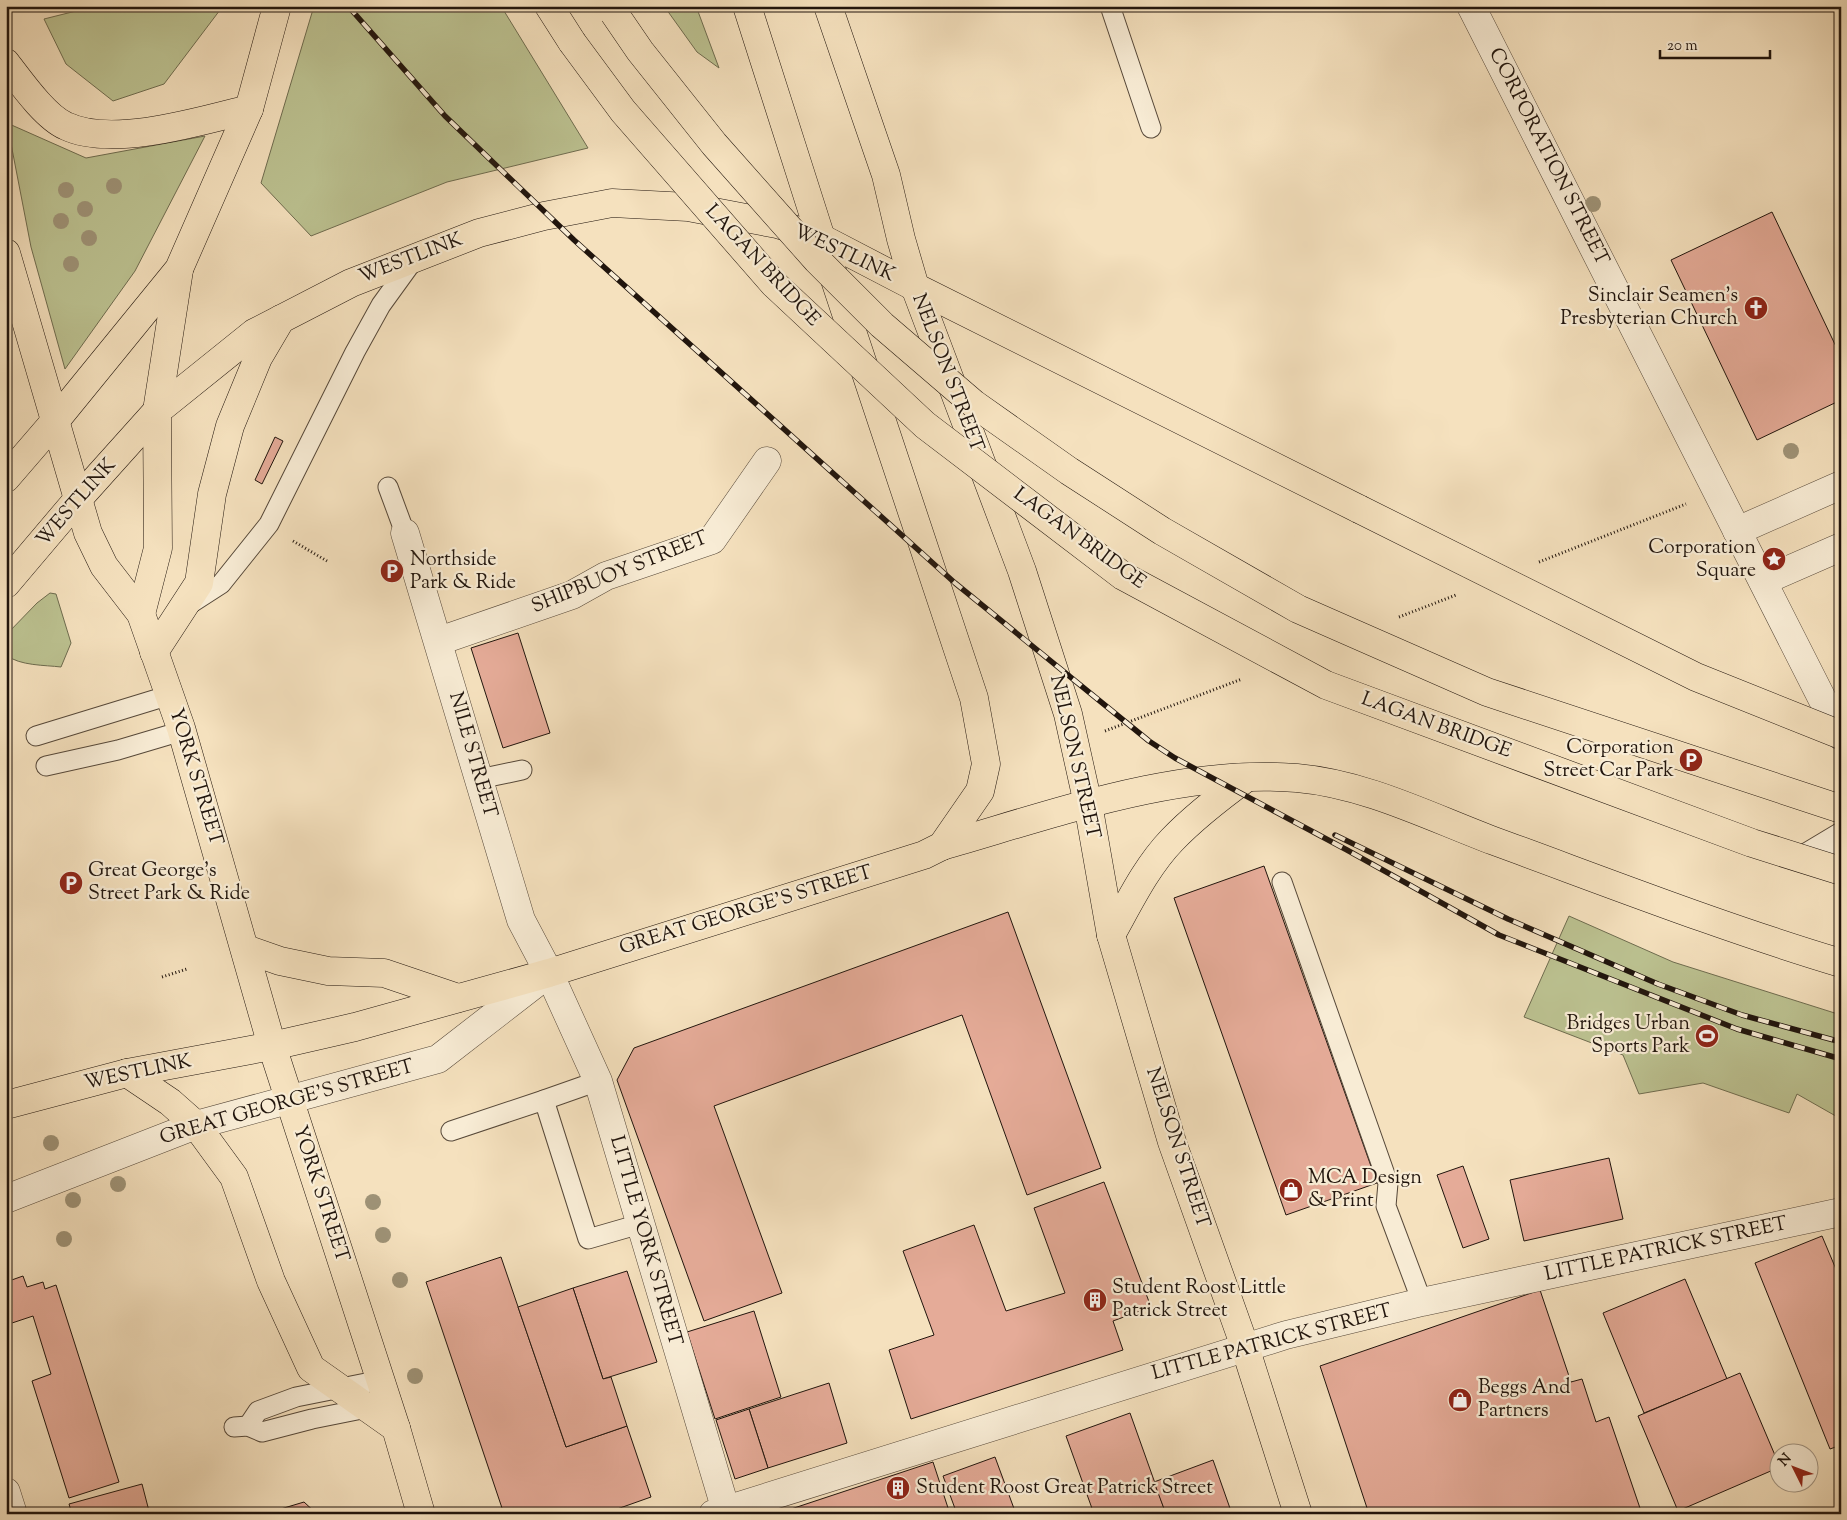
<svg xmlns="http://www.w3.org/2000/svg" width="1847" height="1520" viewBox="0 0 1847 1520" font-family="'Sorts Mill Goudy',serif">
	<style>
		.green { fill: #bcc291; stroke: #6e6c4f }
		.building { fill: #e5ab98; stroke: #21150d }
		.lines { fill: none; stroke-linecap: round; stroke-linejoin: round }
		.service-casing { stroke: #564839; stroke-width: 21 }
		.minor-casing { stroke: #564839; stroke-width: 29 }
		.tertiary-casing { stroke: #564839; stroke-width: 29 }
		.primary-casing { stroke: #21150d; stroke-width: 29 }
		.trunk-casing { stroke: #21150d; stroke-width: 29 }
		.motorway-casing { stroke: #21150d; stroke-width: 29 }
		.path { stroke: #21150d; stroke-width: 3; stroke-dasharray: 1 2.5; stroke-linecap: butt }
		.service { stroke: #f8ecd5; stroke-width: 19 }
		.minor { stroke: #f8ecd5; stroke-width: 28 }
		.tertiary { stroke: #f8ecd5; stroke-width: 28 }
		.primary { stroke: #f5e1be; stroke-width: 28 }
		.trunk { stroke: #f5e1be; stroke-width: 28 }
		.motorway { stroke: #f5e1be; stroke-width: 28 }
		.rail-casing { stroke: #21150d; stroke-width: 5.5 }
		.rail { stroke: #f8ecd5; stroke-width: 4; stroke-dasharray: 11; stroke-linecap: butt }
		.motorway-bridge-casing { stroke: #21150d; stroke-width: 29; stroke-linecap: butt }
		.motorway-bridge { stroke: #f5e1be; stroke-width: 28 }
		.tree { fill: #9e9276 }
		.labels { text-anchor: middle; dominant-baseline: central; stroke-width: 4.5; stroke-linejoin: round; paint-order: stroke }
		.street-label { font-size: 20px; fill: #21150d; stroke: #f8ecd5 }
		.poi-label { font-size: 20px; fill: #21150d; stroke: #f8ecd5; text-anchor: start }
	</style>
	<rect width="100%" height="100%" fill="#f5e1be"/>
	<filter id="stains"><feTurbulence type="fractalNoise" baseFrequency=".004" numOctaves="4"/><feColorMatrix values="0 0 0 0 .2 0 0 0 0 .09 0 0 0 0 .02 0 0 0 .5 -.17"/></filter>
	<radialGradient id="worn" r=".72"><stop offset=".6" stop-color="#630" stop-opacity="0"/><stop offset="1" stop-color="#630" stop-opacity=".3"/></radialGradient>
	<!-- green -->
	<g class="green">
		<path d="M 96,6 L 223,6 L 164,84 L 113,101 L 66,64 L 44,19 Z"/>
		<path d="M 314,6 L 501,6 L 588,148 L 447,182 L 311,236 L 261,183 Z"/>
		<path d="M 664,6 L 696,6 L 719,68 L 697,52 Z"/>
		<path d="M 7,123 L 86,158 L 205,136 L 135,271 L 65,369 L 31,247 Z"/>
		<path d="M 50,593 L 56,594 L 71,643 L 61,667 C 45,665 20,666 6,655 L 6,635 L 37,603 Z"/>
		<path d="M 1569,916 L 1673,962 L 1841,1015 L 1841,1119 L 1797,1094 L 1789,1113 L 1703,1083 L 1639,1094 L 1623,1055 L 1524,1017 Z"/>
	</g>
	<!-- building -->
	<g class="building">
		<path d="M 1772,212 L 1841,357 L 1841,400 L 1757,440 L 1671,260 Z"/>
		<path d="M 275,437 L 283,441 L 262,484 L 255,480 Z"/>
		<path d="M 518,633 L 550,733 L 503,748 L 471,648 Z"/>
		<path d="M 1264,866 L 1377,1183 L 1286,1215 L 1174,898 Z"/>
		<path d="M 1008,912 L 1101,1168 L 1027,1195 L 962,1015 L 714,1106 L 782,1293 L 704,1321 L 617,1080 L 634,1048 Z"/>
		<path d="M 1609,1158 L 1623,1219 L 1524,1241 L 1510,1180 Z"/>
		<path d="M 1463,1166 L 1489,1239 L 1463,1248 L 1437,1175 Z"/>
		<path d="M 1104,1182 L 1151,1307 L 1113,1321 L 1123,1350 L 911,1419 L 889,1350 L 934,1335 L 903,1251 L 974,1225 L 1006,1311 L 1065,1293 L 1034,1208 Z"/>
		<path d="M 1822,1236 L 1841,1281 L 1841,1445 L 1830,1449 L 1755,1263 Z"/>
		<path d="M 501,1257 L 566,1447 L 627,1426 L 651,1497 L 603,1514 L 504,1514 L 426,1282 Z"/>
		<path d="M 627,1271 L 657,1362 L 603,1379 L 573,1288 Z"/>
		<path d="M 23,1276 L 27,1287 L 43,1282 L 45,1289 L 56,1285 L 119,1482 L 69,1498 L 32,1381 L 51,1374 L 33,1316 L 6,1325 L 6,1282 Z"/>
		<path d="M 1685,1279 L 1727,1379 L 1644,1413 L 1603,1313 Z"/>
		<path d="M 573,1288 L 603,1379 L 611,1377 L 627,1426 L 566,1447 L 518,1307 Z"/>
		<path d="M 1540,1290 L 1571,1382 L 1582,1379 L 1596,1422 L 1609,1417 L 1642,1514 L 1369,1514 L 1320,1366 Z"/>
		<path d="M 754,1311 L 781,1397 L 715,1419 L 687,1332 Z"/>
		<path d="M 1740,1373 L 1780,1467 L 1678,1511 L 1638,1416 Z"/>
		<path d="M 829,1383 L 847,1443 L 768,1468 L 749,1409 Z"/>
		<path d="M 749,1409 L 768,1468 L 735,1479 L 716,1420 Z"/>
		<path d="M 1130,1413 L 1166,1514 L 1094,1514 L 1066,1436 Z"/>
		<path d="M 995,1457 L 1016,1514 L 957,1514 L 943,1476 Z"/>
		<path d="M 1213,1460 L 1232,1514 L 1166,1514 L 1154,1482 Z"/>
		<path d="M 933,1462 L 950,1514 L 776,1514 Z"/>
		<path d="M 142,1484 L 149,1511 L 140,1514 L 72,1514 L 69,1504 Z"/>
		<path d="M 304,1502 L 317,1514 L 264,1514 Z"/>
	</g>
	<g class="lines">
		<!-- service casing -->
		<g class="service-casing">
			<g id="service">
				<path d="M 1110,6 L 1151,128"/>
				<path d="M 388,487 L 405,533"/>
				<path d="M 190,604 L 221,584 L 269,524 L 355,352 L 381,305 L 415,258"/>
				<path d="M 36,736 L 170,695"/>
				<path d="M 46,766 L 118,750 L 182,731"/>
				<path d="M 479,779 L 522,770"/>
				<path d="M 1806,853 L 1841,832"/>
				<path d="M 1810,853 L 1841,851"/>
				<path d="M 1282,882 L 1388,1183 L 1386,1206 L 1422,1302"/>
				<path d="M 544,1100 L 598,1081"/>
				<path d="M 451,1131 L 544,1100 L 588,1239 L 640,1224"/>
				<path d="M 248,1426 L 258,1411 L 296,1397 L 381,1380"/>
				<path d="M 234,1427 L 248,1426 L 262,1432 L 312,1419 L 367,1408"/>
			</g>
		</g>
		<!-- minor casing -->
		<g class="minor-casing">
			<g id="minor">
				<path d="M 405,533 L 521,920 L 549,973 L 598,1081 L 727,1514"/>
				<path d="M 439,641 L 572,595 L 606,576 L 712,540 L 767,461"/>
				<path d="M 6,1199 L 196,1125 L 438,1059 L 549,973"/>
				<path d="M 6,1492 L 13,1514"/>
				<path d="M 713,1514 L 1286,1335 L 1422,1302 L 1841,1212"/>
			</g>
		</g>
		<!-- tertiary casing -->
		<g class="tertiary-casing">
			<g id="tertiary">
				<path d="M 1471,6 L 1841,736"/>
				<path d="M 1737,531 L 1841,485"/>
				<path d="M 1763,581 L 1841,547"/>
			</g>
		</g>
		<!-- primary casing -->
		<g class="primary-casing">
			<g id="primary">
				<path d="M 828,6 L 886,175 L 901,239 L 915,287 L 1022,571 L 1068,714 L 1088,804 L 1111,935 L 1172,1142 L 1245,1347 L 1298,1514"/>
				<path d="M 6,253 L 88,533 L 104,566 L 141,614 L 181,728 L 272,1046 L 396,1428 L 421,1514"/>
				<path d="M 196,1125 L 234,1177 L 271,1281 L 311,1368 L 396,1428"/>
			</g>
		</g>
		<!-- trunk casing -->
		<g class="trunk-casing">
			<g id="trunk">
				<path d="M 6,478 L 56,420"/>
				<path d="M 6,584 L 78,499 L 157,411 L 254,333 L 351,283 L 479,233 L 544,216 L 612,203 L 688,207 L 777,224 L 821,238 L 915,287"/>
				<path d="M 154,652 L 199,583 L 212,494 L 230,426 L 258,358 L 281,319"/>
				<path d="M 246,949 L 280,961 L 328,971 L 384,973 L 458,998"/>
				<path d="M 127,1073 L 170,1102 L 196,1125"/>
				<path d="M 6,1105 L 127,1073 L 272,1046 L 355,1027 L 549,973 L 924,855 L 942,846 L 980,791 L 986,764 L 974,698 L 821,238 L 747,6"/>
			</g>
		</g>
		<!-- motorway casing -->
		<g class="motorway-casing">
			<g id="motorway">
				<path d="M 549,6 L 572,42"/>
				<path d="M 6,63 C 20,81 45,117 66,126 C 112,148 201,121 249,109"/>
				<path d="M 915,287 L 1359,509"/>
				<path d="M 56,420 L 179,269 L 249,109 L 277,6"/>
				<path d="M 141,614 L 158,548 L 157,411 L 179,270"/>
				<path d="M 942,846 C 1054,814 1179,768 1297,778 C 1366,784 1430,817 1494,841 C 1609,883 1724,928 1841,963"/>
				<path d="M 1111,935 C 1129,903 1146,867 1172,840 C 1194,817 1220,797 1246,778"/>
			</g>
		</g>
		<!-- path -->
		<g class="path">
			<path d="M 293,541 L 327,561"/>
			<path d="M 1539,562 L 1686,504"/>
			<path d="M 1399,617 L 1456,595"/>
			<path d="M 1105,731 L 1242,679"/>
			<path d="M 162,977 L 187,969"/>
		</g>
		<!-- service -->
		<use href="#service" class="service"/>
		<!-- minor -->
		<use href="#minor" class="minor"/>
		<!-- tertiary -->
		<use href="#tertiary" class="tertiary"/>
		<!-- primary -->
		<use href="#primary" class="primary"/>
		<!-- trunk -->
		<use href="#trunk" class="trunk"/>
		<!-- motorway -->
		<use href="#motorway" class="motorway"/>
		<!-- rail casing -->
		<g class="rail-casing">
			<g id="rail">
				<path d="M 348,6 L 445,116 L 574,240 L 955,583 L 1149,741 L 1175,758 L 1347,850 L 1499,935 L 1737,1029 L 1841,1059"/>
				<path d="M 1335,835 L 1508,919 L 1658,984 L 1742,1015 L 1841,1042"/>
			</g>
		</g>
		<!-- rail -->
		<use href="#rail" class="rail"/>
		<!-- motorway-bridge casing -->
		<g class="motorway-bridge-casing">
			<g id="motorway-bridge">
				<path d="M 614,13 L 640,51 L 714,144 L 817,260 L 882,325 L 974,404 L 1069,471 L 1162,531 L 1298,609 L 1487,692 L 1841,809"/>
				<path d="M 572,42 L 623,111 L 774,284 L 925,425 L 1123,576 L 1326,685 L 1752,843 L 1841,871"/>
				<path d="M 1359,509 L 1696,677 L 1841,735"/>
			</g>
		</g>
		<!-- motorway-bridge -->
		<use href="#motorway-bridge" class="motorway-bridge"/>
	</g>
	<!-- trees -->
	<g class="tree">
		<circle cx="114" cy="186" r="8"/>
		<circle cx="66" cy="190" r="8"/>
		<circle cx="1593" cy="204" r="8"/>
		<circle cx="85" cy="209" r="8"/>
		<circle cx="61" cy="221" r="8"/>
		<circle cx="89" cy="238" r="8"/>
		<circle cx="71" cy="264" r="8"/>
		<circle cx="1791" cy="451" r="8"/>
		<circle cx="51" cy="1143" r="8"/>
		<circle cx="118" cy="1184" r="8"/>
		<circle cx="73" cy="1200" r="8"/>
		<circle cx="373" cy="1202" r="8"/>
		<circle cx="383" cy="1235" r="8"/>
		<circle cx="64" cy="1239" r="8"/>
		<circle cx="400" cy="1280" r="8"/>
		<circle cx="415" cy="1376" r="8"/>
	</g>
	<!-- icons -->
	<defs>
		<g id="church-disc" transform="scale(1.25)"><circle r="9.5" fill="#8f2418" stroke="#f8ecd5"/><path d="M-1.2-6h2.4v3.5h3.3v2.4h-3.3V6h-2.4V-.1h-3.3v-2.4h3.3Z" fill="#fff"/></g>
		<g id="sight-disc" transform="scale(1.25)"><circle r="9.5" fill="#8f2418" stroke="#f8ecd5"/><path d="M0-6L1.8-2.2L6-1.7L2.9 1.2L3.7 5.4L0 3.3L-3.7 5.4L-2.9 1.2L-6-1.7L-1.8-2.2Z" fill="#fff"/></g>
		<g id="parking-disc" transform="scale(1.25)"><circle r="9.5" fill="#8f2418" stroke="#f8ecd5"/><path d="M-3.5-5.5H1a3.5 3.5 0 0 1 0 7H-1V5.5H-3.5ZM-1-3.4V-.6H.8a1.4 1.4 0 0 0 0-2.8Z" fill="#fff"/></g>
		<g id="stadium-disc" transform="scale(1.25)"><circle r="9.5" fill="#8f2418" stroke="#f8ecd5"/><path d="M0-5a6.5 5 0 1 0 0 10a6.5 5 0 1 0 0-10ZM-3.5-1.8h7v3.6h-7Z" fill="#fff"/></g>
		<g id="shop-disc" transform="scale(1.25)"><circle r="9.5" fill="#8f2418" stroke="#f8ecd5"/><path d="M-5-2.5h2.3a2.7 3.5 0 0 1 5.4 0H5L5.5 6h-11ZM-1.5-2.5h3a1.5 2.3 0 0 0-3 0Z" fill="#fff"/></g>
		<g id="building-disc" transform="scale(1.25)"><circle r="9.5" fill="#8f2418" stroke="#f8ecd5"/><path d="M-4-6H4V6H1V3H-1V6H-4ZM-2.5-4.3h1.7v1.8h-1.7ZM.8-4.3h1.7v1.8H.8ZM-2.5-1h1.7V.8h-1.7ZM.8-1h1.7V.8H.8Z" fill="#fff"/></g>
	</defs>
	<g fill-rule="evenodd">
		<use href="#church-disc" x="1756" y="308"/>
		<use href="#sight-disc" x="1774" y="559"/>
		<use href="#parking-disc" x="392" y="571"/>
		<use href="#parking-disc" x="1691" y="760"/>
		<use href="#parking-disc" x="71" y="883"/>
		<use href="#stadium-disc" x="1707" y="1036"/>
		<use href="#shop-disc" x="1291" y="1190"/>
		<use href="#building-disc" x="1095" y="1300"/>
		<use href="#shop-disc" x="1460" y="1400"/>
		<use href="#building-disc" x="898" y="1488"/>
	</g>
	<g class="labels">
		<!-- street labels -->
		<g class="street-label">
			<text transform="translate(1548 157) rotate(63)">CORPORATION STREET</text>
			<text transform="translate(844 254) rotate(25)">WESTLINK</text>
			<text transform="translate(411 259) rotate(-21)">WESTLINK</text>
			<text transform="translate(762 266) rotate(47)">LAGAN BRIDGE</text>
			<text transform="translate(947 373) rotate(69)">NELSON STREET</text>
			<text transform="translate(77 503) rotate(-49)">WESTLINK</text>
			<text transform="translate(1079 539) rotate(36)">LAGAN BRIDGE</text>
			<text transform="translate(620 573) rotate(-22)">SHIPBUOY STREET</text>
			<text transform="translate(1436 726) rotate(20)">LAGAN BRIDGE</text>
			<text transform="translate(472 755) rotate(74)">NILE STREET</text>
			<text transform="translate(1074 757) rotate(77)">NELSON STREET</text>
			<text transform="translate(195 777) rotate(73)">YORK STREET</text>
			<text transform="translate(746 911) rotate(-17)">GREAT GEORGE'S STREET</text>
			<text transform="translate(138 1073) rotate(-12)">WESTLINK</text>
			<text transform="translate(287 1103) rotate(-16)">GREAT GEORGE'S STREET</text>
			<text transform="translate(1177 1148) rotate(72)">NELSON STREET</text>
			<text transform="translate(320 1194) rotate(72)">YORK STREET</text>
			<text transform="translate(645 1241) rotate(74)">LITTLE YORK STREET</text>
			<text transform="translate(1666 1250) rotate(-12)">LITTLE PATRICK STREET</text>
			<text transform="translate(1272 1343) rotate(-15)">LITTLE PATRICK STREET</text>
		</g>
		<!-- poi labels -->
		<g class="poi-label">
			<text x="1738" y="296" text-anchor="end">Sinclair Seamen's<tspan x="1738" dy="23">Presbyterian Church</tspan></text>
			<text x="1756" y="548" text-anchor="end">Corporation<tspan x="1756" dy="23">Square</tspan></text>
			<text x="410" y="560">Northside<tspan x="410" dy="23">Park &amp; Ride</tspan></text>
			<text x="1674" y="748" text-anchor="end">Corporation<tspan x="1674" dy="23">Street Car Park</tspan></text>
			<text x="88" y="871">Great George's<tspan x="88" dy="23">Street Park &amp; Ride</tspan></text>
			<text x="1690" y="1024" text-anchor="end">Bridges Urban<tspan x="1690" dy="23">Sports Park</tspan></text>
			<text x="1308" y="1178">MCA Design<tspan x="1308" dy="23">&amp; Print</tspan></text>
			<text x="1112" y="1288">Student Roost Little<tspan x="1112" dy="23">Patrick Street</tspan></text>
			<text x="1478" y="1388">Beggs And<tspan x="1478" dy="23">Partners</tspan></text>
			<text x="916" y="1488">Student Roost Great Patrick Street</text>
		</g>
	</g>
	<!-- margin -->
	<rect width="1847" height="1520" fill="none" stroke="#f5e1be" stroke-width="25"/>
	<rect x="8" y="8" width="1832" height="1505" fill="none" stroke="#21150d" stroke-width="2.5"/>
	<rect x="12" y="12" width="1822" height="1495" fill="none" stroke="#21150d"/>
	<!-- north arrow -->
	<g transform="translate(1794 1468) rotate(312)"><circle r="24" fill="#f8ecd5" stroke="#a29685"/>
	<path d="M0-4L9 19L0 12L-9 19Z" fill="#8f2418"/>
	<text y="-8" font-size="14" font-weight="bold" text-anchor="middle" fill="#21150d">N</text>
	</g>
	<!-- scale -->
	<path d="M1660 50v8h110v-8" fill="none" stroke="#21150d" stroke-width="2.5"/>
	<text x="1667" y="50" font-size="15" fill="#21150d" stroke="#f8ecd5" stroke-width="4" paint-order="stroke">20 m</text>
	<rect width="100%" height="100%" filter="url(#stains)"/>
	<rect width="100%" height="100%" fill="url(#worn)"/>
</svg>
